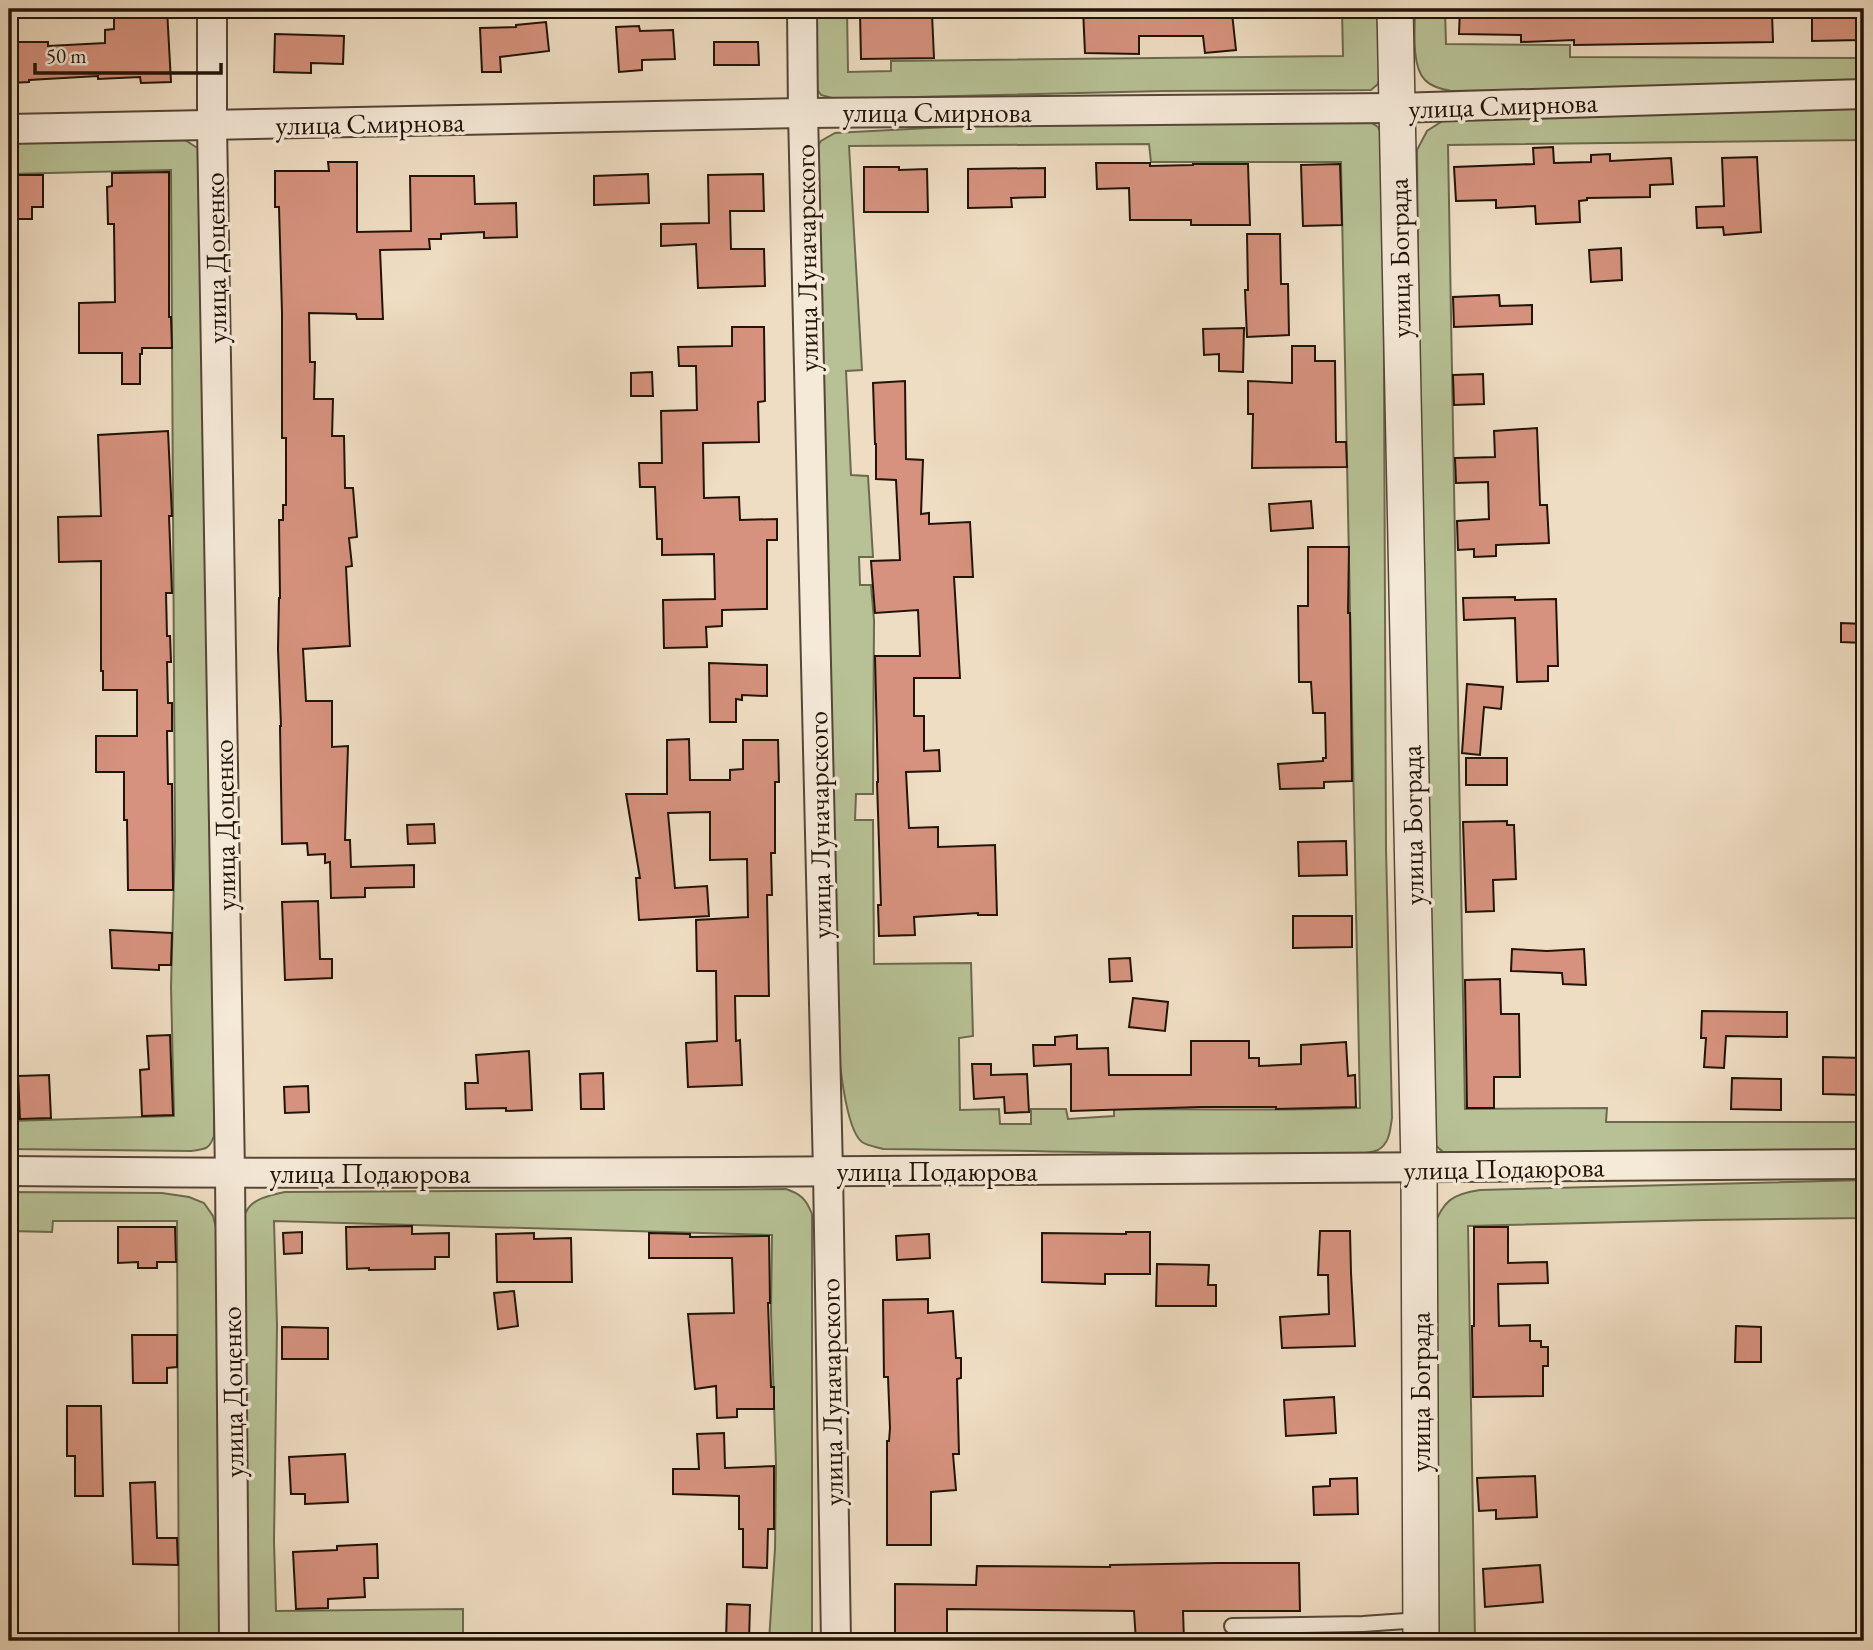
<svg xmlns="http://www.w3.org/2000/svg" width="1873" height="1650" viewBox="0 0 1873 1650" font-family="'EB Garamond',serif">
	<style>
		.green { fill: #b7c195; stroke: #6c6a4e; stroke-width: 2; fill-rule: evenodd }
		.building { fill: #d6927e; stroke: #221407; stroke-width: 2 }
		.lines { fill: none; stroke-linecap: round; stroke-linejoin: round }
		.service-casing { stroke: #554636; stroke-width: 18 }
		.minor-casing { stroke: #554636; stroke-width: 32 }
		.tertiary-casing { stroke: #554636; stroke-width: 38 }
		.service { stroke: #f5e9d8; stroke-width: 14 }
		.minor { stroke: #f5e9d8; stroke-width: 28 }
		.tertiary { stroke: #f5e9d8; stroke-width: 35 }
		.labels { text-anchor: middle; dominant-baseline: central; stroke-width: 7; stroke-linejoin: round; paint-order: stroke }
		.street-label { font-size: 28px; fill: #221407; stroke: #f5e9d8 }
	</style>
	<rect width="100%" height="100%" fill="#efddc3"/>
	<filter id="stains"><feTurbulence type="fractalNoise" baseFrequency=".00286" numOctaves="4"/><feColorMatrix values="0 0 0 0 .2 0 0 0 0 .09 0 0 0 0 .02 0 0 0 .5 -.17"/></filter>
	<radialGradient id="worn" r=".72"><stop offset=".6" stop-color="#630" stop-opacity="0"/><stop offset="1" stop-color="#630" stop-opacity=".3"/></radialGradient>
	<!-- green -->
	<g class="green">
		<path d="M 812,9 L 847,9 L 848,72 L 891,71 L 891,61 L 1343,56 L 1342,9 L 1377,9 L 1380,78 L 1378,84 L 1371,90 L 1163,91 L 836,99 L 821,95 L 813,83 Z"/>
		<path d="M 1415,9 L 1445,9 L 1446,44 L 1570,45 L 1570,57 L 1864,58 L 1864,86 L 1451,91 C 1442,89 1432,87 1425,80 C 1411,66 1415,28 1415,9 Z"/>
		<path d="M 1797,108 L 1864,108 L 1864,140 L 1448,145 L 1465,1109 L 1607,1108 L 1606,1122 L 1864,1122 L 1864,1151 L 1454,1155 L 1443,1152 L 1434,1144 L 1419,385 L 1417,150 L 1427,131 L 1444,120 L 1592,117 Z"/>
		<path d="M 1367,120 L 1378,127 L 1383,137 L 1386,848 L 1392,1118 C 1390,1130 1390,1143 1378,1150 C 1360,1158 1295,1154 1272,1154 C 1142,1154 1013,1150 883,1149 C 876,1147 868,1146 862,1142 C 842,1127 837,1030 834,1003 L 815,150 L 821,141 L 835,133 L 1024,123 ZM 1149,144 L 1151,162 L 1341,162 L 1360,1108 C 1278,1111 1196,1109 1114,1109 L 1114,1116 L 1068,1119 L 1066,1109 L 1031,1109 L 1031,1124 L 1000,1124 L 999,1109 L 960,1110 L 959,1038 L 973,1036 L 971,963 L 874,964 L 873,820 L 855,820 L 856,794 L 873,794 L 874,620 L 871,585 L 860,585 L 859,557 L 873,557 L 868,476 L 851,475 L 846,371 L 862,370 L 849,146 Z"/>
		<path d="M 185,140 L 199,149 L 214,871 L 214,1136 C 209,1150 205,1149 191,1151 L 9,1149 L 9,1121 L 174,1116 L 171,987 L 175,843 L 171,170 L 9,174 L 9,143 Z"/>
		<path d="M 1864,1180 L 1864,1218 L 1705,1220 L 1468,1226 L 1475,1641 L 1436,1641 L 1433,1228 C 1443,1201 1452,1194 1480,1190 Z"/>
		<path d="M 786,1189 C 801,1194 806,1199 812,1214 L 812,1641 L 769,1641 L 775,1549 L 776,1465 L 771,1311 L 772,1235 L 274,1221 L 277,1325 L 274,1541 L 276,1611 L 463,1609 L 463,1641 L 248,1641 L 239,1245 C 243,1206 247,1200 285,1192 Z"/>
		<path d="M 9,1192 L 162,1193 L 189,1197 L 204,1203 L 213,1216 L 218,1235 L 218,1420 L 221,1641 L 179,1641 L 177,1221 L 53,1221 L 52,1232 L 9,1231 Z"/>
	</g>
	<!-- building -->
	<g class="building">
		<path d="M 114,9 L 167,9 L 171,82 L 141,83 L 140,77 L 98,79 L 98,76 L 29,80 L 29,82 L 10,83 L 10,42 L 48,42 L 48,46 L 105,43 L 105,30 L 114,29 Z"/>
		<path d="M 1083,9 L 1181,11 L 1181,17 L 1232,13 L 1236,50 L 1205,53 L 1203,36 L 1139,36 L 1139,54 L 1085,53 Z"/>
		<path d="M 1460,9 L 1613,9 L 1613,13 L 1679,12 L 1678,9 L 1764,9 L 1764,13 L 1772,13 L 1773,42 L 1574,45 L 1574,40 L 1521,42 L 1521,35 L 1459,34 Z"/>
		<path d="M 1828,9 L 1862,9 L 1862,40 L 1812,41 L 1812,15 L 1828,15 Z"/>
		<path d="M 885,12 L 885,16 L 932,14 L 934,58 L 861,59 L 860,13 Z"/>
		<path d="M 546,22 L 549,51 L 500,57 L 501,72 L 482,72 L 480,28 L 516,27 L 516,25 Z"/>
		<path d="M 639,26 L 640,31 L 673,30 L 675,59 L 642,60 L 642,70 L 619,72 L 616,27 Z"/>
		<path d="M 275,34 L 344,36 L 343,64 L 311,63 L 311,73 L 274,72 Z"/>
		<path d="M 714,42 L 758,42 L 759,65 L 714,65 Z"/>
		<path d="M 1553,147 L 1554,163 L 1591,162 L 1591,155 L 1610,154 L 1610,161 L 1671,158 L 1673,184 L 1650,185 L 1650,197 L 1587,198 L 1587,200 L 1579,201 L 1580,222 L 1536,224 L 1535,206 L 1496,208 L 1496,200 L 1456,201 L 1454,167 L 1534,164 L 1533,148 Z"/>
		<path d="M 1757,157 L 1761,232 L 1724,235 L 1723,227 L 1697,228 L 1696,207 L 1724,206 L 1722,158 Z"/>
		<path d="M 328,162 L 357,162 L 357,232 L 411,231 L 410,176 L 474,176 L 475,204 L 516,203 L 517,237 L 484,238 L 484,232 L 441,234 L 441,239 L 429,239 L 430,249 L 380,250 L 383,319 L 357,319 L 356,314 L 309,313 L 310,362 L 315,362 L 314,399 L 333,399 L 332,436 L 344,436 L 345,488 L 353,488 L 357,537 L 349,538 L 352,566 L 346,567 L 350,646 L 303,649 L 306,701 L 332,701 L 332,747 L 348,746 L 345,840 L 350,840 L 351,867 L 414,865 L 414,887 L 365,888 L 365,897 L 331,898 L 330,862 L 325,863 L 325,854 L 308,855 L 307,843 L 282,844 L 280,726 L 281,726 L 278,649 L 279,598 L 280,598 L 279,520 L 283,520 L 283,505 L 286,505 L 286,438 L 282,438 L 282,313 L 279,207 L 275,207 L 275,171 L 329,171 Z"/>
		<path d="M 1096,163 L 1150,163 L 1150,166 L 1193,165 L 1193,164 L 1248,164 L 1250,225 L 1191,225 L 1191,220 L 1130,220 L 1129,188 L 1097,189 Z"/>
		<path d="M 1340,164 L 1342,225 L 1303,226 L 1301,165 Z"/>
		<path d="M 864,167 L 899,167 L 899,170 L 927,169 L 928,212 L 864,212 Z"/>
		<path d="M 1045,168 L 1045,197 L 1011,198 L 1012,207 L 968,208 L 968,169 Z"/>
		<path d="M 169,172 L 169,317 L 171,317 L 172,348 L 142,348 L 142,354 L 140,354 L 140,384 L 122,384 L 122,353 L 79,353 L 79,303 L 115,302 L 114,224 L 108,224 L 107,187 L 112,186 L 112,173 Z"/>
		<path d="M 648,174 L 649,203 L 594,205 L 594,176 Z"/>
		<path d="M 763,174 L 764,211 L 730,211 L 731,249 L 764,249 L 765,286 L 698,288 L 696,244 L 661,246 L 661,224 L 709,223 L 708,175 Z"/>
		<path d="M 12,175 L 43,175 L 43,207 L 32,207 L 32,219 L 12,219 Z"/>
		<path d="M 1247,234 L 1280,234 L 1281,284 L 1288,284 L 1289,335 L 1247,337 L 1245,290 L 1248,290 Z"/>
		<path d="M 1621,248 L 1622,280 L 1591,282 L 1589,250 Z"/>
		<path d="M 1499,295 L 1500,306 L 1532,305 L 1532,324 L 1454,327 L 1453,297 Z"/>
		<path d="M 732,327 L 764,327 L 765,401 L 758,402 L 759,442 L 703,443 L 704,498 L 739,497 L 740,520 L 777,519 L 777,540 L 767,540 L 767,609 L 722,610 L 722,626 L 706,627 L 707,647 L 664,648 L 663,600 L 715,599 L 714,554 L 662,555 L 662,539 L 657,539 L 655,487 L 640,487 L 639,463 L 662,463 L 661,411 L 697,410 L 696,366 L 679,366 L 678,347 L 732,346 Z"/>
		<path d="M 1244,328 L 1243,372 L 1219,371 L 1219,354 L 1204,355 L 1203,329 Z"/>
		<path d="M 1292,346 L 1315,346 L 1315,361 L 1335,361 L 1336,442 L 1346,442 L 1347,467 L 1252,468 L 1253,414 L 1248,414 L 1248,381 L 1292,383 Z"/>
		<path d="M 652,372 L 653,396 L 631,396 L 631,373 Z"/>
		<path d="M 1483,374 L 1484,404 L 1454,405 L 1453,375 Z"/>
		<path d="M 905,381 L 906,459 L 923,460 L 921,514 L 929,513 L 929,524 L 970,522 L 973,577 L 954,577 L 960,678 L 914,678 L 914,716 L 924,716 L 924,751 L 939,750 L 940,771 L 906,772 L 909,828 L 938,827 L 938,847 L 995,845 L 997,915 L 978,915 L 978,913 L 914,917 L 915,935 L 879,936 L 878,905 L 881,905 L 877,782 L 878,782 L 875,656 L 920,656 L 918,610 L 875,613 L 871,561 L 900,560 L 896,480 L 876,479 L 876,444 L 875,444 L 873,383 Z"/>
		<path d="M 1537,428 L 1540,505 L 1547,505 L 1549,543 L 1496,545 L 1496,556 L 1474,557 L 1474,549 L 1458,550 L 1457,521 L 1489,519 L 1488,482 L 1456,483 L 1455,458 L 1495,457 L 1494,431 Z"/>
		<path d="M 168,431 L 172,516 L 169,516 L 172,593 L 166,593 L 167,636 L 170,636 L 171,662 L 167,662 L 168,703 L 172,703 L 172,731 L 167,731 L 168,784 L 172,784 L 173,890 L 128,890 L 127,820 L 124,820 L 124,772 L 96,772 L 96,736 L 137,736 L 137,690 L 103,690 L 103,671 L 101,671 L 101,561 L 59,562 L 58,517 L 101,516 L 98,435 Z"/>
		<path d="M 1311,501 L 1313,528 L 1271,531 L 1269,504 Z"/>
		<path d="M 1308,547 L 1349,547 L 1348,613 L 1350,613 L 1352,781 L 1324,782 L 1324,788 L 1280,789 L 1278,764 L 1323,761 L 1323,758 L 1326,758 L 1325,713 L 1313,713 L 1311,682 L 1299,682 L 1298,606 L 1308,606 Z"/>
		<path d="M 1515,597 L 1515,600 L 1556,599 L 1558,666 L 1548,666 L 1548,681 L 1517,682 L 1515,618 L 1464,620 L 1463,598 Z"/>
		<path d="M 1841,623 L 1864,624 L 1864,643 L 1841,642 Z"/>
		<path d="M 709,663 L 767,665 L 767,696 L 742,695 L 742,700 L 736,699 L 736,722 L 710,722 Z"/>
		<path d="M 1467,684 L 1503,687 L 1501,709 L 1484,707 L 1480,755 L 1462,753 Z"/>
		<path d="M 689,739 L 690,780 L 730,780 L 730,770 L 743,769 L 743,740 L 778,740 L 779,782 L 775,782 L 775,853 L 771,853 L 772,895 L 767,895 L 769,996 L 735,996 L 736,1041 L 740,1040 L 742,1085 L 688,1087 L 686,1043 L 717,1041 L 716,971 L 697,971 L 696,920 L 748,917 L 747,859 L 710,860 L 710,812 L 668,813 L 675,888 L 707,886 L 709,916 L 639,920 L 636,878 L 640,878 L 626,794 L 667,794 L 667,740 Z"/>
		<rect x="1466" y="758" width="41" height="27"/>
		<path d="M 1507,821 L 1507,825 L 1514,825 L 1516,879 L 1493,880 L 1494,911 L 1466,912 L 1463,822 Z"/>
		<path d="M 434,824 L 435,843 L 408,844 L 407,825 Z"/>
		<path d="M 1346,841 L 1347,875 L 1299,876 L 1298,842 Z"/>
		<path d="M 318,901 L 320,959 L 332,959 L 332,978 L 285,980 L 282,902 Z"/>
		<path d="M 1293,916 L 1352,916 L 1352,947 L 1293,948 Z"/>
		<path d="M 110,930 L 172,933 L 171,965 L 159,965 L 159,970 L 112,968 Z"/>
		<path d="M 1512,949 L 1547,951 L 1584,949 L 1586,985 L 1563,984 L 1562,973 L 1511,971 Z"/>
		<path d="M 1130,958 L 1132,981 L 1110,982 L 1109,959 Z"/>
		<path d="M 1500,979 L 1501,1014 L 1519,1014 L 1520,1077 L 1494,1077 L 1494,1108 L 1467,1108 L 1465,980 Z"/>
		<path d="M 1133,998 L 1168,1002 L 1165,1031 L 1129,1027 Z"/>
		<path d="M 1702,1011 L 1787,1012 L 1787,1037 L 1726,1036 L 1724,1068 L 1704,1067 L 1706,1038 L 1701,1038 Z"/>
		<path d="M 170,1035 L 173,1115 L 142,1116 L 140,1070 L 149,1069 L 147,1036 Z"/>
		<path d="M 1077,1035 L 1077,1049 L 1108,1048 L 1109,1075 L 1191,1075 L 1191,1041 L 1249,1041 L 1249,1058 L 1259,1058 L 1259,1066 L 1301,1064 L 1301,1045 L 1346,1042 L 1348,1076 L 1355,1075 L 1356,1107 L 1276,1109 L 1276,1107 L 1201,1107 L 1071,1111 L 1071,1064 L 1034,1066 L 1033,1045 L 1055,1045 L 1055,1037 Z"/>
		<path d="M 529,1051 L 532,1110 L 506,1111 L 506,1108 L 466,1109 L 465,1083 L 478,1083 L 476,1055 Z"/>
		<path d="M 1823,1057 L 1864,1058 L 1864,1095 L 1823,1094 Z"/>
		<path d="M 972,1064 L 991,1064 L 991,1075 L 1027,1074 L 1029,1112 L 1005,1113 L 1004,1097 L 974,1099 Z"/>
		<path d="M 603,1073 L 604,1109 L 581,1109 L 580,1074 Z"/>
		<path d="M 49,1075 L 51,1118 L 20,1119 L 18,1076 Z"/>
		<path d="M 1732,1078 L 1781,1079 L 1781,1110 L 1731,1109 Z"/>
		<path d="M 308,1086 L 309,1112 L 285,1113 L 284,1087 Z"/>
		<path d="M 412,1226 L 412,1234 L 449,1233 L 449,1257 L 435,1257 L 435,1269 L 369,1270 L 369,1268 L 347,1269 L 346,1227 Z"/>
		<path d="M 118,1227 L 175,1227 L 176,1262 L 157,1262 L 157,1268 L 138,1268 L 138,1262 L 118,1263 Z"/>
		<path d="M 1474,1227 L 1508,1227 L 1508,1263 L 1547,1262 L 1548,1283 L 1498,1284 L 1499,1326 L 1530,1325 L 1530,1341 L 1541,1341 L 1541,1347 L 1548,1347 L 1548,1366 L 1543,1366 L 1543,1396 L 1473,1397 L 1472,1326 L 1474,1326 Z"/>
		<path d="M 1320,1231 L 1350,1231 L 1351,1273 L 1355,1346 L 1282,1348 L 1280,1317 L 1329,1314 L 1328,1275 L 1318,1275 Z"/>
		<path d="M 302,1232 L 302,1253 L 284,1254 L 283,1233 Z"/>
		<path d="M 1126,1232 L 1150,1232 L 1150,1274 L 1105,1274 L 1105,1284 L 1042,1282 L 1042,1233 L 1126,1234 Z"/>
		<path d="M 534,1233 L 534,1239 L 571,1238 L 572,1282 L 497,1282 L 496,1234 Z"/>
		<path d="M 649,1233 L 690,1234 L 690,1237 L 769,1236 L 770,1303 L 768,1303 L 771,1387 L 774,1387 L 774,1409 L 737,1409 L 737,1417 L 717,1418 L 716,1386 L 695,1389 L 688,1314 L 734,1313 L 732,1258 L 649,1258 Z"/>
		<path d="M 929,1234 L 930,1258 L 897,1260 L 896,1236 Z"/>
		<path d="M 1157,1264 L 1209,1265 L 1208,1285 L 1216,1285 L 1216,1306 L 1156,1306 Z"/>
		<path d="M 514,1291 L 518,1326 L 498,1329 L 494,1293 Z"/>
		<path d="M 928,1299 L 928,1313 L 953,1311 L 956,1358 L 961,1358 L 961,1378 L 957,1379 L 959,1454 L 953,1454 L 956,1490 L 931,1492 L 931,1545 L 887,1545 L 887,1441 L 889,1441 L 890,1428 L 888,1377 L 884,1377 L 883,1300 Z"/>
		<path d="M 1736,1326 L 1761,1327 L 1761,1362 L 1735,1362 Z"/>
		<path d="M 282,1327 L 328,1328 L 328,1359 L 282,1359 Z"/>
		<path d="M 132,1335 L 177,1335 L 177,1367 L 167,1368 L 167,1383 L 133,1383 Z"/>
		<path d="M 1334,1397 L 1336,1433 L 1286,1436 L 1284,1400 Z"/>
		<path d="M 67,1406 L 101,1406 L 103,1496 L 75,1496 L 75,1456 L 67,1456 Z"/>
		<path d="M 724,1433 L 725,1468 L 774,1466 L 774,1529 L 768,1529 L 767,1568 L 743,1567 L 743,1529 L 739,1529 L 739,1496 L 673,1494 L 673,1469 L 699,1469 L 697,1434 Z"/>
		<path d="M 345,1454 L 348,1502 L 305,1504 L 305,1494 L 291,1494 L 289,1457 Z"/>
		<path d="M 1535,1476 L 1537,1517 L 1496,1519 L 1496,1510 L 1479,1511 L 1477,1478 Z"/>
		<path d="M 1357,1478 L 1358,1514 L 1314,1515 L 1313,1487 L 1330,1486 L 1330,1479 Z"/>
		<path d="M 155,1482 L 157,1538 L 177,1538 L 178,1565 L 133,1564 L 130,1483 Z"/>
		<path d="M 377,1544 L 378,1578 L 364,1578 L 365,1597 L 328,1599 L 328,1608 L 296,1609 L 293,1552 L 337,1550 L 337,1546 Z"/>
		<path d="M 1218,1563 L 1299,1563 L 1300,1611 L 1183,1611 L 1184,1641 L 1136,1641 L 1134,1611 L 947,1609 L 947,1641 L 895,1641 L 895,1584 L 976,1585 L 977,1566 L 1110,1567 L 1110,1565 Z"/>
		<path d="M 1540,1565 L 1543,1602 L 1485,1607 L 1483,1569 Z"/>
		<path d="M 727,1604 L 750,1605 L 749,1641 L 726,1641 Z"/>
	</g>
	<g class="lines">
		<!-- service casing -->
		<g class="service-casing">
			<path id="service" d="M 1232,1626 L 1363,1624 L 1420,1620"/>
		</g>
		<!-- minor casing -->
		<g class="minor-casing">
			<g id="minor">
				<path d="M 212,9 L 212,126 L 230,1173 L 234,1641"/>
				<path d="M 802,9 L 803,113 L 828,1172 L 836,1641"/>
				<path d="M 9,129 L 803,113 L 1396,108 L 1864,94"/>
				<path d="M 9,1171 C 251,1174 494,1173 736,1172 C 1112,1171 1488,1168 1864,1164"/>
			</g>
		</g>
		<!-- tertiary casing -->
		<g class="tertiary-casing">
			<path id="tertiary" d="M 1395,9 L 1419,1169 L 1421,1641"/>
		</g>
		<!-- service -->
		<use href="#service" class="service"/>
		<!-- minor -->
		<use href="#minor" class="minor"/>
		<!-- tertiary -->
		<use href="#tertiary" class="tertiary"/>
	</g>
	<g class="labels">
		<!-- street labels -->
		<g class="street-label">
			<text transform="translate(1503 105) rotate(-2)">улица Смирнова</text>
			<text x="937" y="112">улица Смирнова</text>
			<text transform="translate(370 123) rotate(-1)">улица Смирнова</text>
			<text transform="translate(215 258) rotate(-91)">улица Доценко</text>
			<text transform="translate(806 258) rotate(-91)">улица Луначарского</text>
			<text transform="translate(1399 258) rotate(-91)">улица Бограда</text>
			<text transform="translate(224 825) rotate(-91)">улица Доценко</text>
			<text transform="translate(819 825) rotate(-91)">улица Луначарского</text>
			<text transform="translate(1412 825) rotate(-91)">улица Бограда</text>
			<text transform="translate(1504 1168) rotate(-1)">улица Подаюрова</text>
			<text x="937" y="1171">улица Подаюрова</text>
			<text x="370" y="1173">улица Подаюрова</text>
			<text transform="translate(232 1392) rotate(-91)">улица Доценко</text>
			<text transform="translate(831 1392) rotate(-91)">улица Луначарского</text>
			<text transform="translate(1420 1392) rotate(-90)">улица Бограда</text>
		</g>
	</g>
	<!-- margin -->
	<rect width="1873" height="1650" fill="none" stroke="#efddc3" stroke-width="35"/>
	<rect x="10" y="10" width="1852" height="1629" fill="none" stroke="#221407" stroke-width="3.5"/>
	<rect x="18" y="18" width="1838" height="1615" fill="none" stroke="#221407" stroke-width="2"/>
	<!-- scale -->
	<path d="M35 63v10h186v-10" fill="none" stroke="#221407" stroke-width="3.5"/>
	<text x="46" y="63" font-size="21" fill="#221407" stroke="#f5e9d8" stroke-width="5" paint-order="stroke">50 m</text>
	<rect width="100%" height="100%" filter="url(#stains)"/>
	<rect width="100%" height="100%" fill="url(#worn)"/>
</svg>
